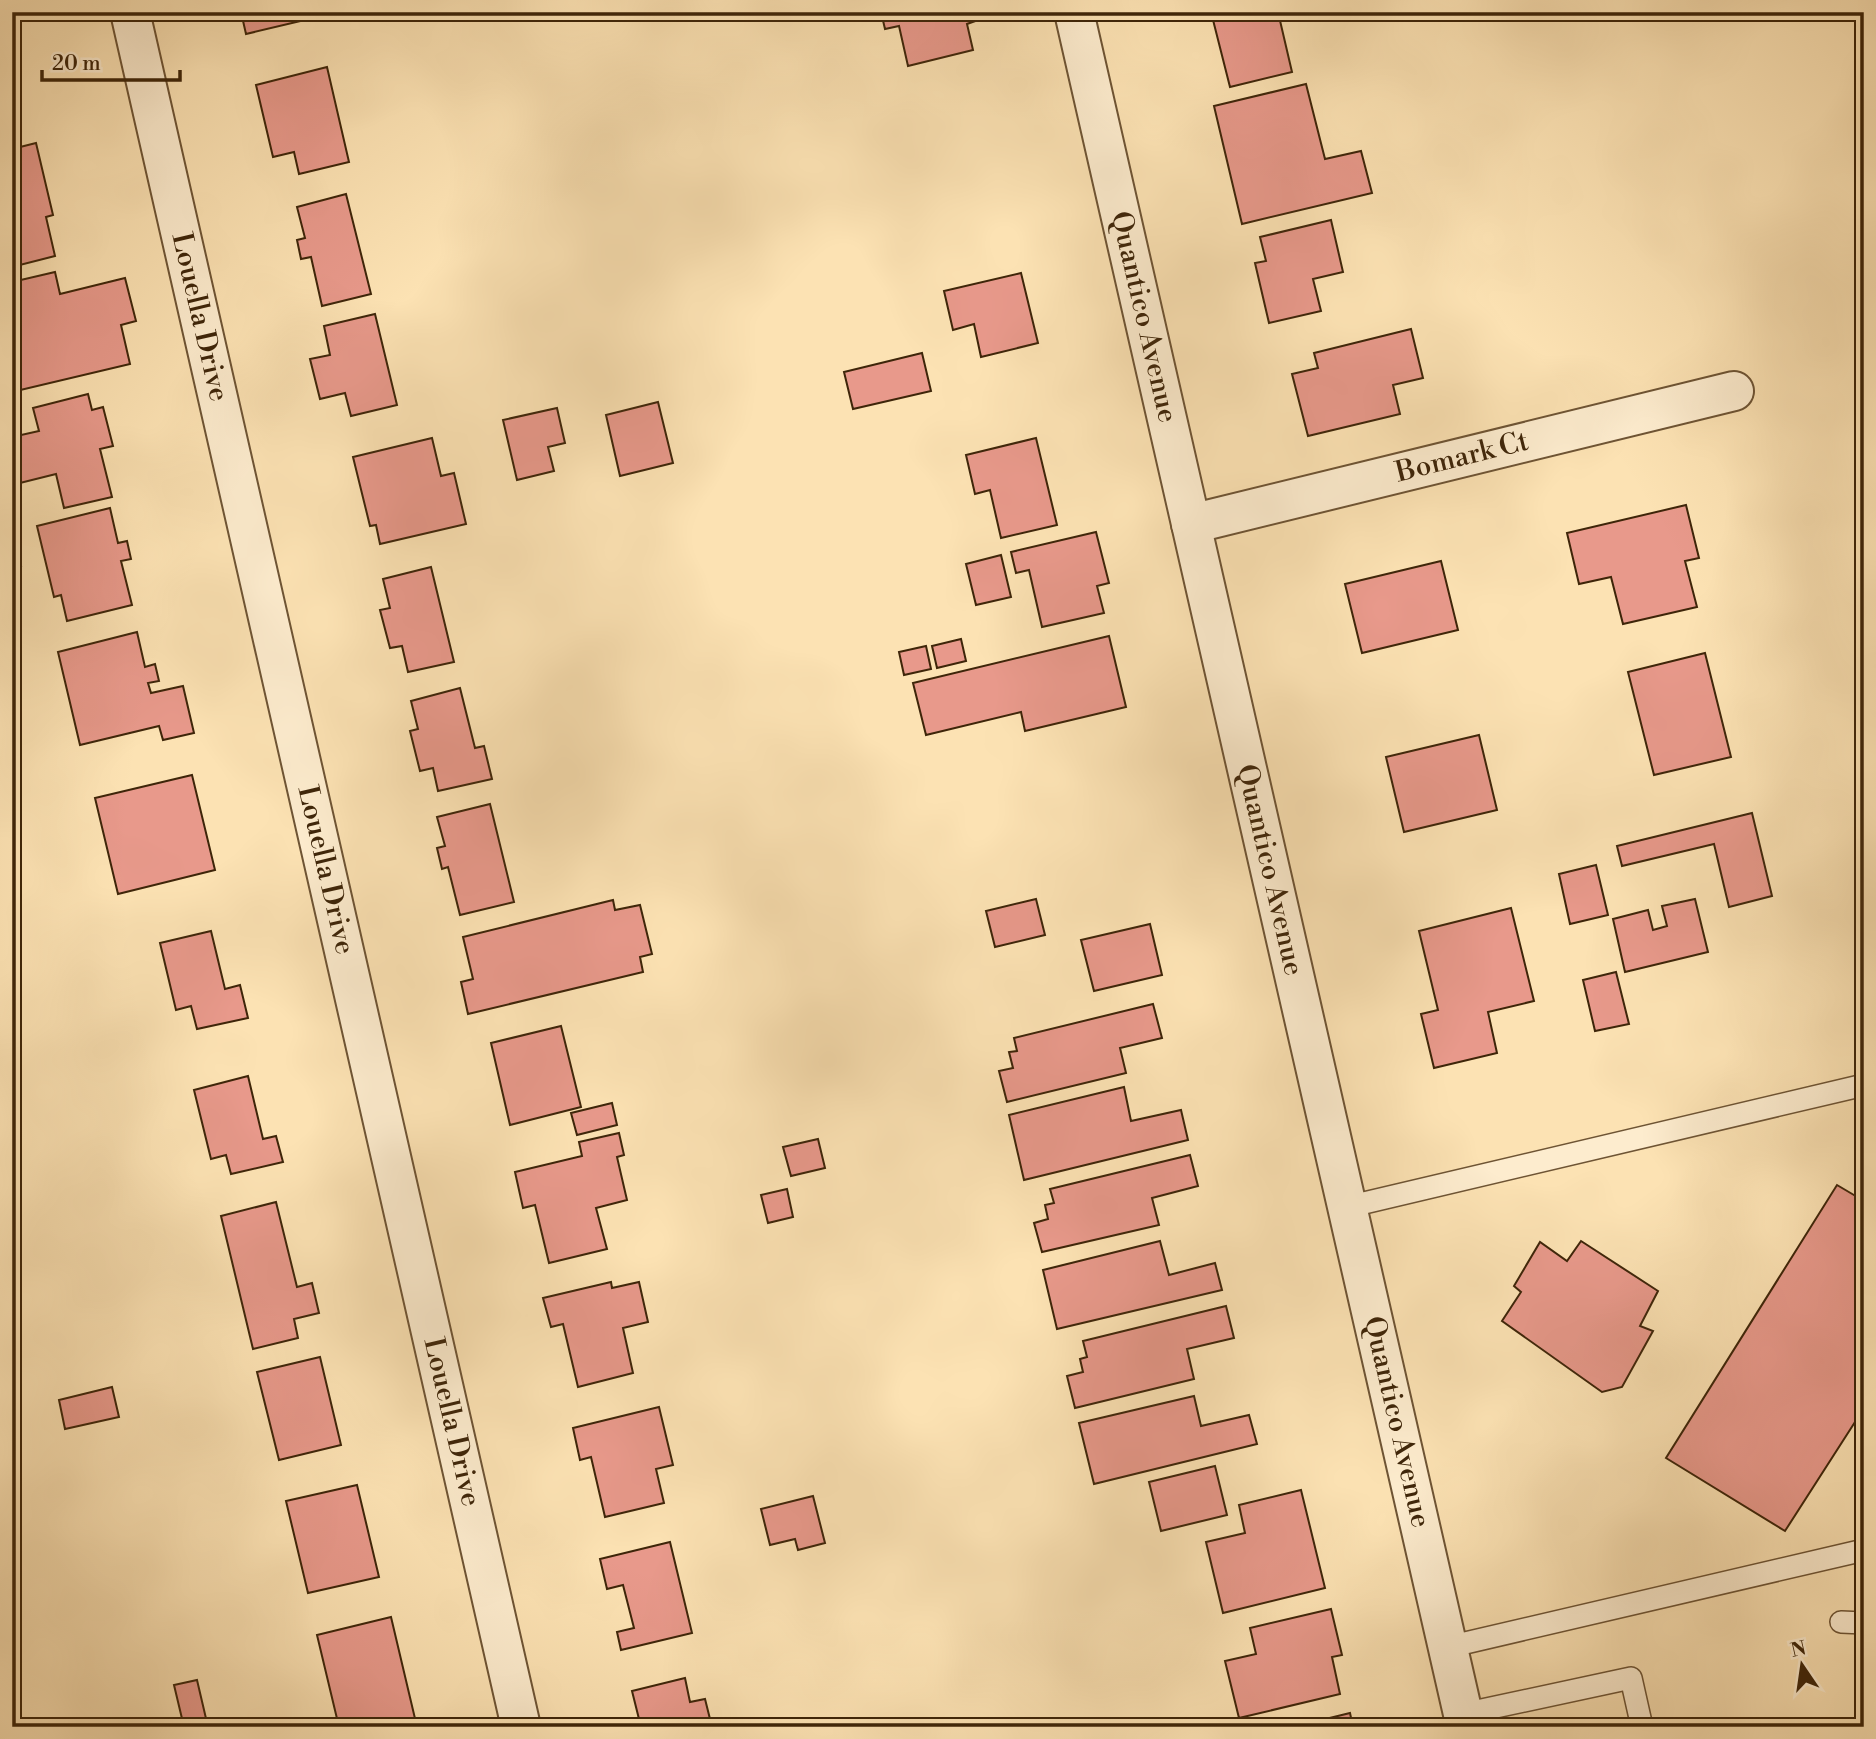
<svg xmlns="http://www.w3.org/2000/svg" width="1876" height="1739" viewBox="0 0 1876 1739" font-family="'Libre Bodoni',serif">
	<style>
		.building { fill: #e8998b; stroke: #3e2509; stroke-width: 2 }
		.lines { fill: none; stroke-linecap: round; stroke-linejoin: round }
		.service-casing { stroke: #6e5434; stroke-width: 24 }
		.minor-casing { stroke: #6e5434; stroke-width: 42 }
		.service { stroke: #fdecce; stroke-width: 21 }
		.minor { stroke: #fdecce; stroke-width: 38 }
		.labels { text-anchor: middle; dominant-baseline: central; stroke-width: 5; stroke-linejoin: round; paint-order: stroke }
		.street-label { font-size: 28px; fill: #3e2509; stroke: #fdecce }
	</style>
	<rect width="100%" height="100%" fill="#fce2b3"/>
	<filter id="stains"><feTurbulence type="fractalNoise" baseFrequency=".00286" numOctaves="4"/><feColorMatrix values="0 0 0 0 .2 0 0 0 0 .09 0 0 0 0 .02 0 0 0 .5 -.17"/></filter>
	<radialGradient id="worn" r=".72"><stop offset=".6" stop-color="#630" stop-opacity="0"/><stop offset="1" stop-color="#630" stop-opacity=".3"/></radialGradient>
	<!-- building -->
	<g class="building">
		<path d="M 241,12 L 307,12 L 309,19 L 246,34 Z"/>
		<path d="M 881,12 L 976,12 L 978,20 L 967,24 L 973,50 L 908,66 L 899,26 L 885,29 Z"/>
		<path d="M 1211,12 L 1278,12 L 1292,72 L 1230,87 Z"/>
		<path d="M 327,67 L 349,162 L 299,174 L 294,152 L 273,157 L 256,85 Z"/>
		<path d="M 1306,84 L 1325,159 L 1361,151 L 1372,193 L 1242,224 L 1214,106 Z"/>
		<path d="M 36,143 L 53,215 L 46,217 L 55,256 L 12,267 L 12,149 Z"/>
		<path d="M 346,194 L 371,294 L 322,306 L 311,257 L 301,259 L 297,240 L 305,238 L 297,207 Z"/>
		<path d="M 1331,220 L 1343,272 L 1313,279 L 1321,311 L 1269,323 L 1255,263 L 1266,261 L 1260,237 Z"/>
		<path d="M 55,272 L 60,294 L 125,278 L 136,321 L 121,325 L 130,364 L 12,392 L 12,282 Z"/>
		<path d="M 1021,273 L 1038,343 L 981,357 L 974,324 L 953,330 L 944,291 Z"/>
		<path d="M 375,314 L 397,405 L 351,416 L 345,393 L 320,399 L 310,359 L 330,355 L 324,326 Z"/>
		<path d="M 1411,329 L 1423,378 L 1393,385 L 1400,414 L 1308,436 L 1292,374 L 1318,368 L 1314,353 Z"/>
		<path d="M 922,353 L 931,391 L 853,409 L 844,372 Z"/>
		<path d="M 88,394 L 92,410 L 103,407 L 113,446 L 100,449 L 112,497 L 64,508 L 56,474 L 12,485 L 12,437 L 39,431 L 33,408 Z"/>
		<path d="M 658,402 L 673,463 L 620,476 L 606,415 Z"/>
		<path d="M 557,408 L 565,443 L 548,447 L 554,471 L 517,480 L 503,420 Z"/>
		<path d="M 432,438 L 441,476 L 454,473 L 466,524 L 380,544 L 376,525 L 370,526 L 353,457 Z"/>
		<path d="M 1036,438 L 1057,525 L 1001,538 L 990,490 L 975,494 L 966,455 Z"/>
		<path d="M 1686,505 L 1699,558 L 1685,561 L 1697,607 L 1623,624 L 1611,577 L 1579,584 L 1567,533 Z"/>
		<path d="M 110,508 L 118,543 L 127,541 L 131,559 L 121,561 L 132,605 L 67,621 L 61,595 L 54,597 L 37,526 Z"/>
		<path d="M 1096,532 L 1109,583 L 1097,586 L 1104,613 L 1042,627 L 1029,570 L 1016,573 L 1011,552 Z"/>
		<path d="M 16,542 L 21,566 L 12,568 L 12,543 Z"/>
		<path d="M 1001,555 L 1011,597 L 976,605 L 966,564 Z"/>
		<path d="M 1441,561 L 1458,630 L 1362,653 L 1345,584 Z"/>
		<path d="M 431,567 L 454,662 L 408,672 L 402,646 L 390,648 L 380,610 L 390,608 L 383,579 Z"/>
		<path d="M 137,632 L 145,667 L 155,664 L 159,681 L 148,683 L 151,693 L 183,686 L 194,733 L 163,740 L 159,726 L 80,745 L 58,652 Z"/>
		<path d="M 1109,636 L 1126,707 L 1025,731 L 1021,712 L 926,735 L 913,683 Z"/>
		<path d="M 961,639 L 966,661 L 937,668 L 932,646 Z"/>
		<path d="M 926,646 L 931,669 L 904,675 L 899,652 Z"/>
		<path d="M 1705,653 L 1731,757 L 1654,775 L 1628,672 Z"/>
		<path d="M 460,688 L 475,748 L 484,746 L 492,779 L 438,791 L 433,768 L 420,771 L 410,731 L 418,729 L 411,701 Z"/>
		<path d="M 1479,735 L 1497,810 L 1404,832 L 1386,757 Z"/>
		<path d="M 192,775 L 215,870 L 118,894 L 95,798 Z"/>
		<path d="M 490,804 L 514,902 L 460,915 L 448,867 L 442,869 L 437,848 L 445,846 L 437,817 Z"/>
		<path d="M 1752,813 L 1772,896 L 1729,907 L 1714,844 L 1622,866 L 1617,846 Z"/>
		<path d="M 1596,865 L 1608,915 L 1570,924 L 1559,874 Z"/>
		<path d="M 1036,899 L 1045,935 L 995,947 L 986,911 Z"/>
		<path d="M 1695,899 L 1708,952 L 1625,972 L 1613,919 L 1648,910 L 1653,930 L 1667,926 L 1662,906 Z"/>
		<path d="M 613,900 L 615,910 L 640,905 L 652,954 L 640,957 L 643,972 L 468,1014 L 461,982 L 473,979 L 463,937 Z"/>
		<path d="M 1511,908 L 1534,1001 L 1488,1012 L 1497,1053 L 1434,1068 L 1421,1014 L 1438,1010 L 1419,931 Z"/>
		<path d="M 1150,924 L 1162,975 L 1094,991 L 1081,940 Z"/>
		<path d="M 211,931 L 225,989 L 240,985 L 248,1018 L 197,1029 L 191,1006 L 176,1010 L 160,943 Z"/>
		<path d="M 1616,972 L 1629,1024 L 1595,1031 L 1583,980 Z"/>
		<path d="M 1153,1004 L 1162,1038 L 1120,1048 L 1126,1073 L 1007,1102 L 999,1071 L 1013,1068 L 1009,1052 L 1017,1051 L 1014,1038 Z"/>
		<path d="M 561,1026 L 581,1107 L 510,1125 L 491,1043 Z"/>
		<path d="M 248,1076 L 263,1139 L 276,1136 L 283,1162 L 231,1174 L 226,1155 L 211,1159 L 194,1090 Z"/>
		<path d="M 1124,1087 L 1131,1121 L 1181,1110 L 1188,1140 L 1024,1180 L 1009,1115 Z"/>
		<path d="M 612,1103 L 617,1125 L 577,1135 L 571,1113 Z"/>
		<path d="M 619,1133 L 624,1155 L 617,1157 L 627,1200 L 596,1208 L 607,1249 L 549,1263 L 535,1205 L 523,1208 L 515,1172 L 582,1156 L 579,1142 Z"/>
		<path d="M 818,1139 L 825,1168 L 791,1176 L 783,1147 Z"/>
		<path d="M 1190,1155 L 1198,1186 L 1152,1198 L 1159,1225 L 1042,1252 L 1034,1223 L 1048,1219 L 1045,1205 L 1054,1203 L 1050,1189 Z"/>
		<path d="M 1837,1185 L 1864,1201 L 1864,1408 L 1785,1531 L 1666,1458 Z"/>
		<path d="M 787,1189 L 793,1217 L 768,1223 L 761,1195 Z"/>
		<path d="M 276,1202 L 297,1287 L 312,1283 L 319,1313 L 294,1319 L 298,1338 L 253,1349 L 221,1216 Z"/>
		<path d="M 1160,1241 L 1169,1275 L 1215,1263 L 1222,1290 L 1057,1329 L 1043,1270 Z"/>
		<path d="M 1581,1241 L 1658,1291 L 1640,1326 L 1653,1331 L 1622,1387 L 1602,1392 L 1502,1321 L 1521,1292 L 1514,1286 L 1540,1242 L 1567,1261 Z"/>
		<path d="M 611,1282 L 612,1288 L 639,1282 L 648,1322 L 623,1328 L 633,1373 L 578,1387 L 563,1324 L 551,1327 L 543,1298 Z"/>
		<path d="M 1226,1306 L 1234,1338 L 1187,1349 L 1194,1379 L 1075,1408 L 1067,1376 L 1083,1372 L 1080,1359 L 1087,1357 L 1083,1341 Z"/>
		<path d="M 320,1357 L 341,1445 L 279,1460 L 257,1372 Z"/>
		<path d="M 112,1387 L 119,1417 L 65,1429 L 59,1400 Z"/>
		<path d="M 1194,1396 L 1201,1426 L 1249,1415 L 1257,1444 L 1094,1484 L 1079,1423 Z"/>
		<path d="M 659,1407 L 673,1465 L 656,1469 L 664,1503 L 605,1517 L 591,1457 L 580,1460 L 573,1428 Z"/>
		<path d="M 1215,1466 L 1227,1515 L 1161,1531 L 1149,1482 Z"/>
		<path d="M 357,1485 L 379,1577 L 308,1593 L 286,1501 Z"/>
		<path d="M 1301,1490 L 1325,1588 L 1223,1613 L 1206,1542 L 1245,1533 L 1239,1505 Z"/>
		<path d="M 813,1496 L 825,1543 L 798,1550 L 795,1539 L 770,1545 L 761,1509 Z"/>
		<path d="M 670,1542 L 692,1633 L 621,1650 L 617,1632 L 634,1628 L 623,1585 L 607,1589 L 600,1559 Z"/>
		<path d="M 1331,1609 L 1342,1655 L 1332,1657 L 1340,1694 L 1239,1718 L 1225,1661 L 1256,1654 L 1250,1628 Z"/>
		<path d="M 391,1617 L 417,1727 L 339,1727 L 317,1635 Z"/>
		<path d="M 685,1678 L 690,1702 L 705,1699 L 712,1727 L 655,1727 L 653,1720 L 640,1723 L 632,1691 Z"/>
		<path d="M 197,1680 L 208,1727 L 184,1727 L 174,1685 Z"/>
		<path d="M 1350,1713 L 1353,1727 L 1306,1727 L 1305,1724 Z"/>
	</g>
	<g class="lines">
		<!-- service casing -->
		<g class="service-casing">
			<g id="service">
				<path d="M 1347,1207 L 1864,1085"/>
				<path d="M 1841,1622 L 1864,1623"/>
				<path d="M 1448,1647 L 1864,1550"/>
				<path d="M 1463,1714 L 1631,1678 L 1642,1727"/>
			</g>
		</g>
		<!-- minor casing -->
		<g class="minor-casing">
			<g id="minor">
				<path d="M 130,12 L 521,1727"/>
				<path d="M 1074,12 L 1466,1727"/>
				<path d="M 1191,524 L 1734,391"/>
			</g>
		</g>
		<!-- service -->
		<use href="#service" class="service"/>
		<!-- minor -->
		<use href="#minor" class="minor"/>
	</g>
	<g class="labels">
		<!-- street labels -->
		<g class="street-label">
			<text transform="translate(200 317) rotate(77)">Louella Drive</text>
			<text transform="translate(1144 317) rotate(77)">Quantico Avenue</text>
			<text transform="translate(1462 457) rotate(-14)">Bomark Ct</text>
			<text transform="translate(326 870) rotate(77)">Louella Drive</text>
			<text transform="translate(1270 870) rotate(77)">Quantico Avenue</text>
			<text transform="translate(452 1422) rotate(77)">Louella Drive</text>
			<text transform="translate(1397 1422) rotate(77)">Quantico Avenue</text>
		</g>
	</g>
	<!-- margin -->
	<rect width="1876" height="1739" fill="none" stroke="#fce2b3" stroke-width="42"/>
	<rect x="14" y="14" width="1848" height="1711" fill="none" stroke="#3e2509" stroke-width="3.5"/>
	<rect x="21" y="21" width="1834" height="1697" fill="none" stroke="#3e2509" stroke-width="2"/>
	<!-- north arrow -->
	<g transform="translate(1802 1665) rotate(347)" stroke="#fdecce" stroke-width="5" paint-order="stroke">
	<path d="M0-5L12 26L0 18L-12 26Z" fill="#3e2509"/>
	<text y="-10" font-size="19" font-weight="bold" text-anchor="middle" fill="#3e2509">N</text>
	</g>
	<!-- scale -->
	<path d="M42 70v10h138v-10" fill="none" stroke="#3e2509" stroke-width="3.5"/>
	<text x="52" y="70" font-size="21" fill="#3e2509" stroke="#fdecce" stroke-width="5" paint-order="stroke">20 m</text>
	<rect width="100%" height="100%" filter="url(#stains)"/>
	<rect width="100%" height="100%" fill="url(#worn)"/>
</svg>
